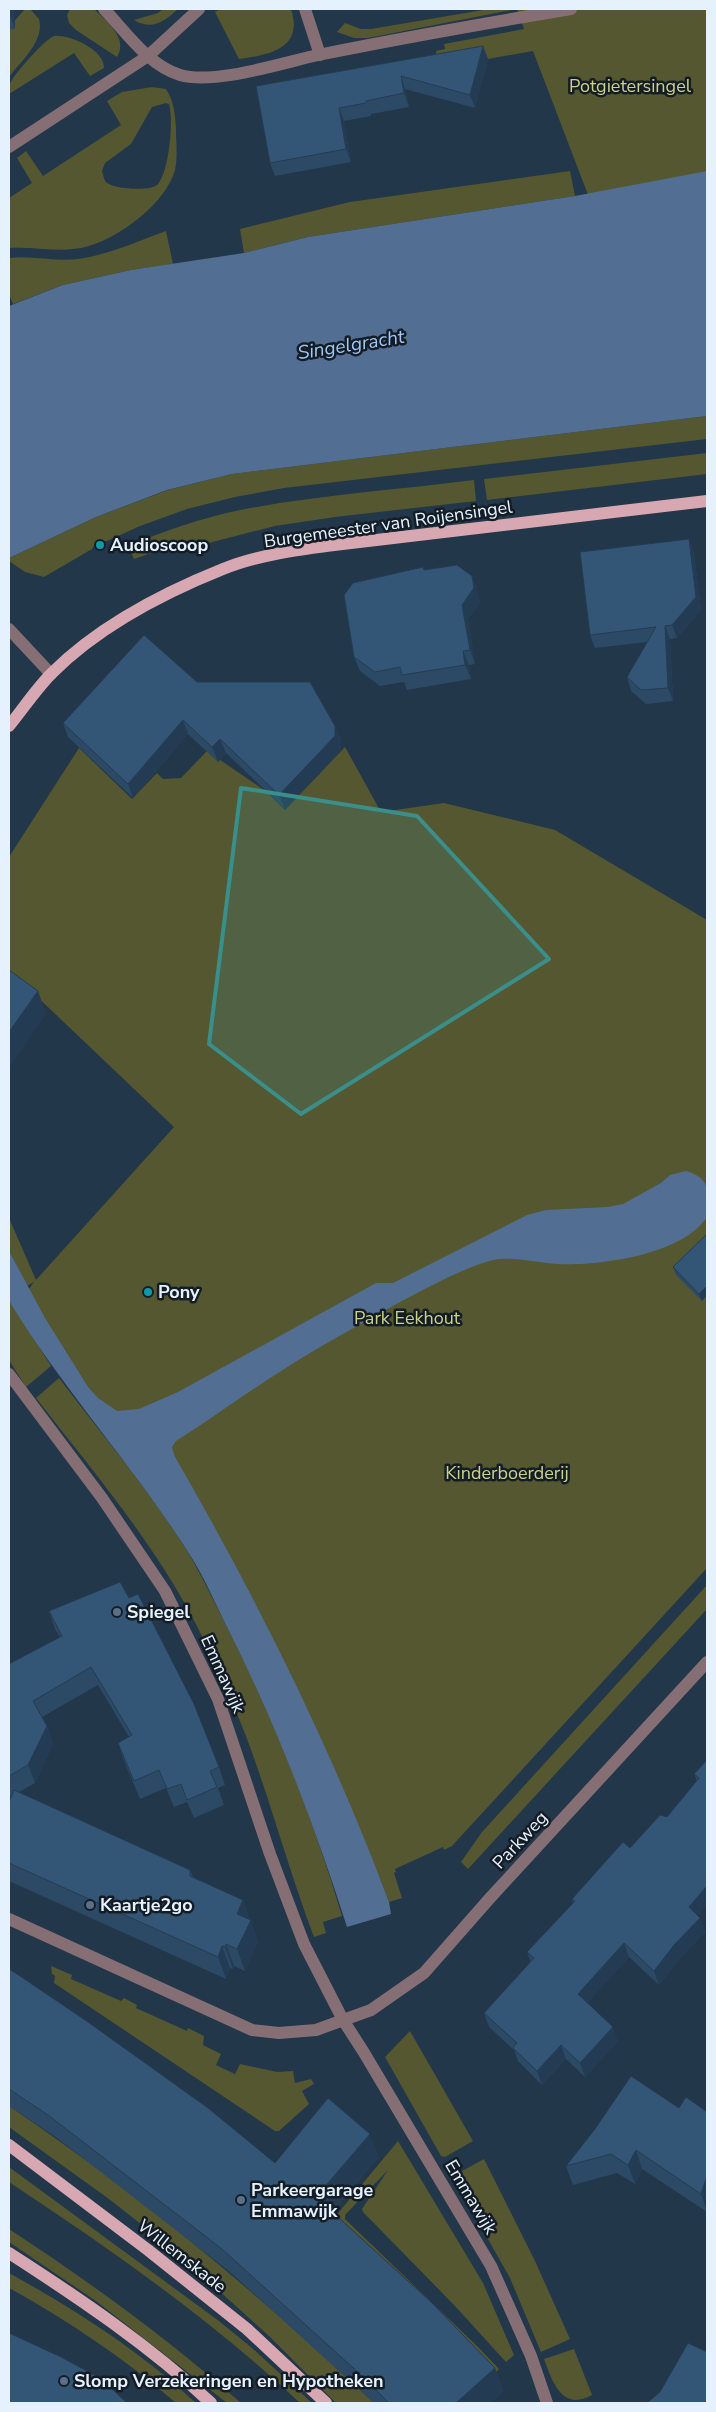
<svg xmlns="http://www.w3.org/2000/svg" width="716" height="2412" viewBox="0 0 716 2412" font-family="'Nunito Sans',sans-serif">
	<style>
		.green { fill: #555731; fill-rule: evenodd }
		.water { fill: #526f93 }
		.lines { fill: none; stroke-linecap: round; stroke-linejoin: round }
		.minor { stroke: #866f74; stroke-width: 12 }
		.major { stroke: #d7a8b2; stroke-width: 12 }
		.wall { fill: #2c4a65 }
		.shaded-wall { fill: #243c53 }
		.building { fill: #335676; stroke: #243c53 }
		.marked { fill: #3a8f8b; fill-opacity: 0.2; stroke: #3a8f8b; stroke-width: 4; stroke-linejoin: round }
		.culture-dot { fill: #0f9aa8; stroke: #141d26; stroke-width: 2 }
		.service-dot { fill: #5c6f8a; stroke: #141d26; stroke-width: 2 }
		.labels { text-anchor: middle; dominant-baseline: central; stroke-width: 5; stroke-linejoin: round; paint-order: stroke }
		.park-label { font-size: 18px; fill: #ccd187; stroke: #141d26 }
		.street-label { font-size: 18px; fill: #e5f2fe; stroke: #141d26 }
		.poi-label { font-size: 18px; font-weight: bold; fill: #e5f2fe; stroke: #141d26; text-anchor: start }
		.water-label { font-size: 19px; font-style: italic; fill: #a2c7f5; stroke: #141d26 }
	</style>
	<rect width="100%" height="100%" fill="#223749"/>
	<!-- green -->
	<g class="green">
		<path d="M 25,9 L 30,9 L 39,19 C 45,41 21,61 9,77 L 9,27 Z"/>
		<path d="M 70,9 L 94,9 C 106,21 129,38 117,57 L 76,30 L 69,23 L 67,15 Z"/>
		<path d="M 163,9 L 178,9 C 165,21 152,31 134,20 L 158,13 Z"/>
		<path d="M 220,9 L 291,9 C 304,49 269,55 239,59 L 215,12 Z"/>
		<path d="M 489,9 L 707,9 L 707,180 L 590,200 L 533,51 L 437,68 L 436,51 L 445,49 L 444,44 L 524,29 L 517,9 L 368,38 L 354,38 L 337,32 L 345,23 L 361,29 L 371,29 Z"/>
		<path d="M 54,36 C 69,34 105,50 104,68 L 90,76 L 74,53 L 9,94 C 9,91 8,89 9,86 C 11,77 45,39 54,36 Z"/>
		<path d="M 152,87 L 166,89 C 174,101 175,114 176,129 C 176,143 178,157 175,170 C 166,203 120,237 89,246 C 63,254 35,246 9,248 L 9,198 L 32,183 L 17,158 L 26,151 L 43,176 L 121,125 L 107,101 L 122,92 ZM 166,103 L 169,104 C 174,120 169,171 158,184 C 152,192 112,189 106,182 C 104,180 103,174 102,171 L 105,163 L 131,144 L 152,107 Z"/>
		<path d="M 570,171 L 575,196 L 308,237 L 244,253 L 240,229 L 350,202 Z"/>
		<path d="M 166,231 L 173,264 L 131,270 L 63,285 L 13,304 L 9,294 L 9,258 C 32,255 55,262 78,259 C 108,255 138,241 166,231 Z"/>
		<path d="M 707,416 L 707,439 L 284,488 L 235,497 L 187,509 L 140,526 L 107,541 L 97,541 L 92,549 L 44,577 L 25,572 L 9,561 L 9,558 L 96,517 L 168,490 L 232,474 Z"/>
		<path d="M 707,453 L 707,474 L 487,500 L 484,479 Z"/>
		<path d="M 474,480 L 476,501 L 335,517 L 275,526 L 197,546 L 160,550 L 134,559 L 128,546 C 164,531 201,518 240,510 C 317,495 396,490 474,480 Z"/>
		<path d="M 345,747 L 381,812 L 444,803 L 555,830 L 707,920 L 707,1568 L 452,1846 L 444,1850 L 443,1847 L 395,1869 L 396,1872 L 394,1873 L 402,1898 L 389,1902 L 379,1876 L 192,1532 L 20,1301 L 34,1282 L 27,1286 L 9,1251 L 9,1218 L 36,1280 L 174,1127 L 9,970 L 9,857 L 79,748 L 132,799 L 157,773 L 163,779 L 181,778 L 207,751 L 267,792 L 285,810 Z"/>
		<path d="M 9,1300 L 51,1366 L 26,1387 L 9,1360 Z"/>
		<path d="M 59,1378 C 104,1438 155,1496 193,1561 C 205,1582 215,1604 226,1625 C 274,1719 312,1815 342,1916 L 323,1922 L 326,1933 L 314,1937 C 290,1874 273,1810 250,1747 C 237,1711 220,1674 204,1640 C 161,1551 96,1475 36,1398 Z"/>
		<path d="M 707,1585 L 707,1609 L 468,1869 L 461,1862 L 482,1832 Z"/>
		<path d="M 51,1966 L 72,1975 L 71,1979 L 121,2001 L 124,1998 L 137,2005 L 136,2008 L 187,2031 L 188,2028 L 204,2036 L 203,2045 L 221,2054 L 216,2065 L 235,2074 L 240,2064 L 277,2072 L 293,2071 L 295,2083 L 311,2079 L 314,2084 L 302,2091 L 309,2104 L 279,2131 L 275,2131 L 54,1983 L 55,1976 L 52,1974 Z"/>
		<path d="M 410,2031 L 473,2141 L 445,2157 L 441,2156 L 385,2057 Z"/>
		<path d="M 9,2106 C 139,2194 260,2295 374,2403 L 336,2403 L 270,2337 L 174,2250 L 109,2199 L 9,2127 Z"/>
		<path d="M 398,2141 L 483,2283 L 514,2355 L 506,2362 L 455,2306 L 363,2212 L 362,2209 L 388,2170 L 345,2215 L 345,2219 L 478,2347 L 499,2369 L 495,2373 L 334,2218 Z"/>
		<path d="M 484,2159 L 535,2261 L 570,2339 L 541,2352 L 510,2278 L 454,2179 L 455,2175 Z"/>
		<path d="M 9,2167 L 219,2321 L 252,2348 L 312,2403 L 300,2403 C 212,2320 110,2249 9,2182 Z"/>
		<path d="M 9,2229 C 90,2282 168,2339 241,2403 L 227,2403 L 96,2301 L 9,2242 Z"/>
		<path d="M 9,2273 C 76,2310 140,2351 196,2403 L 176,2403 C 125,2359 69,2321 9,2288 Z"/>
		<path d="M 574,2349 L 592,2395 C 562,2412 552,2381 544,2359 Z"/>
	</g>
	<!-- water -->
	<g class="water">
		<path d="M 707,171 L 707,416 L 232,474 L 167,490 L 96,517 L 9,558 L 9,306 L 63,285 L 131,270 L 244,253 L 308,237 L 575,196 Z"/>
		<path d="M 686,1171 C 713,1179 707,1193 707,1217 C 682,1255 600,1266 557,1264 C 537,1263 513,1256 493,1260 C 465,1267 427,1288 400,1302 C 363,1323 325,1343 289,1366 C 250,1390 214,1417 176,1441 L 172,1447 L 174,1455 C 257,1599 331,1747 389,1902 L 391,1914 L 347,1927 C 315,1826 276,1724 227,1627 C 216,1605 206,1581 193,1560 C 138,1471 66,1394 11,1304 L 9,1300 L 9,1251 L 45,1318 L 88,1387 L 98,1398 L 117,1411 L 139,1409 L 178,1392 L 376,1283 L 393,1283 L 527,1215 L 546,1210 L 608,1207 L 623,1204 L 661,1183 L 670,1175 Z"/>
	</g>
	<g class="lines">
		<!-- minor -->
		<g class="minor">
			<path d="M 104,9 C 126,32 148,65 180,75 C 214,85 282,63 318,55 C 402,38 487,23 571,9"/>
			<path d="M 305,9 L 320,55"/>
			<path d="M 9,147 L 148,56 L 199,9"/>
			<path d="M 9,629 L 51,674"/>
			<path d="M 9,1374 L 102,1498 L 165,1591 L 218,1699 L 270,1854 L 304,1944 L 343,2020 L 363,2051 L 491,2266 L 531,2356 L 547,2403"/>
			<path d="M 9,1919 L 252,2030 L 279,2033 L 316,2030 L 371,2010 L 424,1973 L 490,1898 L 707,1662"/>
		</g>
		<!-- major -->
		<g class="major">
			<path d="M 9,726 C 23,709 36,689 52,673 C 97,628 163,593 223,569 C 257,555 297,550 334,545 L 707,501"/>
			<path d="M 9,2145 L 148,2250 L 247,2329 L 326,2403"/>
			<path d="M 9,2253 C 79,2298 150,2346 211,2403"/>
		</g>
	</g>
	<!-- wall -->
	<g class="wall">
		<path d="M 9,9 L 15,29 L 9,29 Z"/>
		<path d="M 488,59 L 475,108 L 405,89 L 409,107 L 371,114 L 371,116 L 344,121 L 351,162 L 275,176 L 270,163 L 256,86 Z"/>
		<path d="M 689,539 L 694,553 L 701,610 L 677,638 L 670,639 L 673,701 L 646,704 L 631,691 L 627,677 L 647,642 L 595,648 L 590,635 Z"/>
		<path d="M 424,570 L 472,576 L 477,590 L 480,603 L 468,619 L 475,664 L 469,665 L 471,679 L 407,690 L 404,682 L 380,686 L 360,671 L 354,657 Z"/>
		<path d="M 197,682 L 335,726 L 341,740 L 341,750 L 285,809 L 226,753 L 218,762 L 188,734 L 133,798 L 68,737 L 63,723 Z"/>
		<path d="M 707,1234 L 702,1301 L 676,1275 L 673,1267 Z"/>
		<path d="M 49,1611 L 219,1767 L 225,1785 L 218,1788 L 224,1805 L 194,1818 L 187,1802 L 174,1807 L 166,1788 L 140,1799 L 124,1761 L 118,1743 L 129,1737 L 98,1685 L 42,1717 L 47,1726 L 53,1744 L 35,1783 L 19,1792 L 190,1870 L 193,1877 L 243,1900 L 258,1942 L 245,1971 L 234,1966 L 233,1969 L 230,1968 L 226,1979 L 9,1881 L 9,1802 L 12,1796 L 9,1797 L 9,1664 L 60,1637 L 55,1629 Z"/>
		<path d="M 707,1760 L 698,1916 L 705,1932 L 679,1959 L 659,1985 L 629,1957 L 587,2003 L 618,2041 L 585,2077 L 566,2059 L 542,2085 L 518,2061 L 514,2050 L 489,2027 L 484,2013 L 531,1962 L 527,1952 L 573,1903 L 572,1899 L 630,1848 L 667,1817 L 697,1781 L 694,1774 Z"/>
		<path d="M 9,1969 L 275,2163 L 379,2157 L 332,2212 L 495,2368 L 503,2392 L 490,2403 L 374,2403 L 230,2272 L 57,2138 L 9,2106 Z"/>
		<path d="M 679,2108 L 707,2112 L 707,2212 L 642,2169 L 635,2184 L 617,2173 L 573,2185 L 566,2166 Z"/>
	</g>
	<!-- shaded-wall -->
	<g class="shaded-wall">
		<path d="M 9,9 L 15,9 L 15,29 L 9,11 Z"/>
		<path d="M 483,46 L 488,59 L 475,108 L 470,95 Z"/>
		<path d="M 401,76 L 405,89 L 409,107 L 404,93 Z"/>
		<path d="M 339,108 L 344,121 L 351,162 L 346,149 Z"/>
		<path d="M 689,539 L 694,553 L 701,610 L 677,638 L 672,625 Z"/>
		<path d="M 472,576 L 477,590 L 480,603 L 468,619 L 475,664 L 470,650 L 462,605 Z"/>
		<path d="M 665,626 L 670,639 L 673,701 L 668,688 Z"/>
		<path d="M 463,651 L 469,665 L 471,679 L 465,665 Z"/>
		<path d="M 183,720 L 188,734 L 133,798 L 128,784 Z"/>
		<path d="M 335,726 L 341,740 L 341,750 L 285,809 L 279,795 Z"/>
		<path d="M 220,739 L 226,753 L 218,762 L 212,747 Z"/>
		<path d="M 38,991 L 46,1014 L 9,1068 L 9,1032 Z"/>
		<path d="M 707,1286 L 707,1296 L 702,1301 L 699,1294 Z"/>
		<path d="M 47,1726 L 53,1744 L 35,1783 L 28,1765 Z"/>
		<path d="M 707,1886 L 707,1906 L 694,1921 L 689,1907 Z"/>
		<path d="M 243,1900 L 258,1942 L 245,1971 L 237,1949 L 237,1914 Z"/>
		<path d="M 700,1918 L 705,1932 L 679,1959 L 659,1985 L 654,1971 L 674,1945 Z"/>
		<path d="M 624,1943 L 629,1957 L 583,2008 L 578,1994 Z"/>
		<path d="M 226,1944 L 234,1966 L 233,1969 L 225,1947 Z"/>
		<path d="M 222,1946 L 230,1968 L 226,1979 L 218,1957 Z"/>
		<path d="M 613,2027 L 618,2041 L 585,2077 L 580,2063 Z"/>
		<path d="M 561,2045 L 566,2059 L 542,2085 L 537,2071 Z"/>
		<path d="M 370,2134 L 379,2157 L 324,2221 L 316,2197 Z"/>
		<path d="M 636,2150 L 642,2169 L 635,2184 L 628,2165 Z"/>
		<path d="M 707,2176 L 707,2212 L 701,2194 Z"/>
		<path d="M 495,2368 L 503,2392 L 490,2403 L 456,2403 Z"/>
	</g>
	<!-- building -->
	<g class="building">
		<path d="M 483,46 L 470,95 L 401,76 L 404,93 L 366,101 L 366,103 L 339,108 L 346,149 L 270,163 L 256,86 Z"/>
		<path d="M 689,539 L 696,597 L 672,625 L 665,626 L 668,688 L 641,690 L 627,677 L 656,627 L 590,635 L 580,552 Z"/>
		<path d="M 457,565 L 472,576 L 474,588 L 462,605 L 470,650 L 463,651 L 465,665 L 402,675 L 400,667 L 375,672 L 354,657 L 344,595 L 353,583 L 423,567 L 424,570 Z"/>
		<path d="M 144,635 L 197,682 L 310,682 L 335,726 L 335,736 L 279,795 L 220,739 L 212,747 L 183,720 L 128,784 L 63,723 Z"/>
		<path d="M 9,970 L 38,991 L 9,1032 Z"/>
		<path d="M 707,1234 L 707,1286 L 699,1294 L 673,1267 Z"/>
		<path d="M 120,1582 L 129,1598 L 138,1594 L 194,1704 L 219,1767 L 210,1771 L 217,1787 L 187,1800 L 181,1784 L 167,1789 L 159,1770 L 134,1781 L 118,1743 L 132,1735 L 91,1667 L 33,1701 L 47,1726 L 28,1765 L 9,1776 L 9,1664 L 62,1636 L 49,1611 Z"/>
		<path d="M 707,1760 L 707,1886 L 689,1907 L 700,1918 L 674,1945 L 654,1971 L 624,1943 L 578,1994 L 613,2027 L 580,2063 L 561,2045 L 537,2071 L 513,2048 L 517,2043 L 484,2013 L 534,1958 L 527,1952 L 575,1901 L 572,1899 L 623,1842 L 630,1848 L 660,1815 L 667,1817 L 699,1778 L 694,1774 Z"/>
		<path d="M 14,1790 L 190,1870 L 190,1876 L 243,1900 L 237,1914 L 251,1920 L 237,1949 L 226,1944 L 225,1947 L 222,1946 L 218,1957 L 9,1863 L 9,1802 Z"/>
		<path d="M 9,1969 L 17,1974 L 88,2022 L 208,2108 L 275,2163 L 328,2098 L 370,2134 L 316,2197 L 432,2303 L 495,2368 L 456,2403 L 389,2403 L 361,2375 L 222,2249 L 48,2115 L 9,2089 Z"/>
		<path d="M 631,2076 L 679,2108 L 686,2097 L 707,2112 L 707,2176 L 701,2194 L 636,2150 L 628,2165 L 611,2154 L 566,2166 L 595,2129 Z"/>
		<path d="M 9,2333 L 61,2357 L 100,2378 L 127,2403 L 9,2403 Z"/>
		<path d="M 688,2343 L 707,2352 L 707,2403 L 647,2403 L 660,2392 Z"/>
	</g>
	<!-- marked area -->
	<path class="marked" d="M 241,788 L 417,816 L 549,959 L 301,1114 L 209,1044 Z"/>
	<!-- markers -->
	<g class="culture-dot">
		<circle cx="100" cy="545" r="5"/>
		<circle cx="148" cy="1292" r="5"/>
	</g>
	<g class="service-dot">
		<circle cx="117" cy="1612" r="5"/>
		<circle cx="90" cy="1905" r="5"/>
		<circle cx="241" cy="2200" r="5"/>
		<circle cx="64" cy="2381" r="5"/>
	</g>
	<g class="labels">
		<!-- park labels -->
		<g class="park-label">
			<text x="630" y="86">Potgietersingel</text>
			<text x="407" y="1318">Park Eekhout</text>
			<text x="507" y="1473">Kinderboerderij</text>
		</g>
		<!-- street labels -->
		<g class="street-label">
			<text transform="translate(388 524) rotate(-8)">Burgemeester van Roijensingel</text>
			<text transform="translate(223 1674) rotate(66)">Emmawijk</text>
			<text transform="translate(520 1840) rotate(-47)">Parkweg</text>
			<text transform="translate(471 2197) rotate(59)">Emmawijk</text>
			<text transform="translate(182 2256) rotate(38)">Willemskade</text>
		</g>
		<!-- poi labels -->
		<g class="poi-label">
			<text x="110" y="545">Audioscoop</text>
			<text x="158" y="1292">Pony</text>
			<text x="127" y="1612">Spiegel</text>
			<text x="100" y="1905">Kaartje2go</text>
			<text x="251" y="2190">Parkeergarage<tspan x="251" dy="21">Emmawijk</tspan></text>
			<text x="74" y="2381">Slomp Verzekeringen en Hypotheken</text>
		</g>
		<!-- water labels -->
		<g class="water-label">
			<text transform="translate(351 345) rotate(-9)">Singelgracht</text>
		</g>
	</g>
	<!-- border -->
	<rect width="716" height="2412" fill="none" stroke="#e5f2fe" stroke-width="20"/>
</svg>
